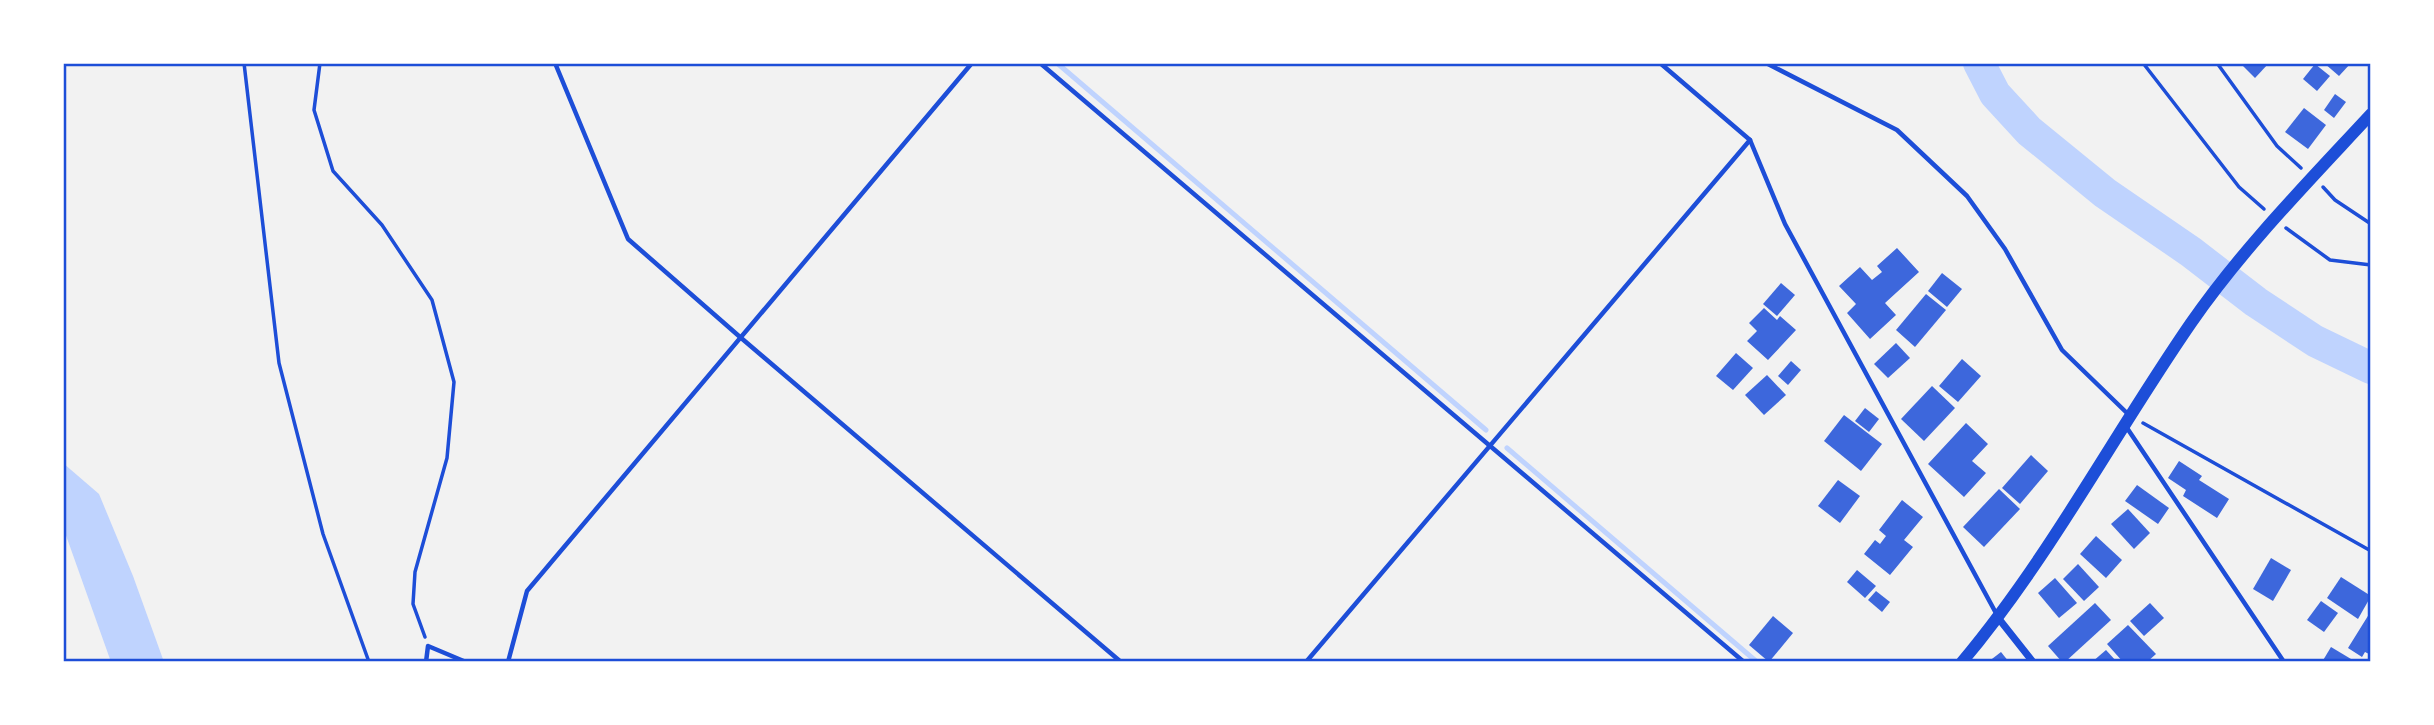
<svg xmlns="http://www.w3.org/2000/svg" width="2434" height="725" viewBox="0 0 2434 725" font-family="Lora,serif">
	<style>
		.water { fill: #bfd3fe }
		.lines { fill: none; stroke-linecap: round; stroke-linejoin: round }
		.stream { stroke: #bfd3fe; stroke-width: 5 }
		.river { stroke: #bfd3fe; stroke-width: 32 }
		.building { fill: #3d67dc }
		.path { stroke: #1d4ed8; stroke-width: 3.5 }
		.service { stroke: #1d4ed8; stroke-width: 4.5 }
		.minor { stroke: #1d4ed8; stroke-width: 7 }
		.tertiary { stroke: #1d4ed8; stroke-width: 12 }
		.neatline { fill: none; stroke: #1d4ed8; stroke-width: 2.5 }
	</style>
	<rect width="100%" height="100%" fill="#f2f2f2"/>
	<!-- water -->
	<path class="water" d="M 63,463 L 99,494 L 133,576 L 164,662 L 111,662 L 63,527 Z"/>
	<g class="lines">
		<!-- stream -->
		<g class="stream">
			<path d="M 1057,63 L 1486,430"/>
			<path d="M 1507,448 L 1757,662"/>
		</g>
		<!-- river -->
		<path class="river" d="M 1979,63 L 1995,94 L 2029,131 L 2105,193 L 2191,252 L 2256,302 L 2315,341 L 2371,368"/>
	</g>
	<!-- building -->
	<g class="building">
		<path d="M 2240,63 L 2269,63 L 2255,78 Z"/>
		<path d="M 2324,63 L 2351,63 L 2339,76 Z"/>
		<path d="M 2315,64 L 2330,76 L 2317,91 L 2303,79 Z"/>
		<path d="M 2335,94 L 2346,102 L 2334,118 L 2324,110 Z"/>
		<path d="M 2304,108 L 2326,125 L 2308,149 L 2285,132 Z"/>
		<path d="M 1897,248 L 1919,272 L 1885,303 L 1896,315 L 1870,339 L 1847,313 L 1856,304 L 1839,286 L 1860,267 L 1872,280 L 1882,272 L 1877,266 Z"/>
		<path d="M 1942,273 L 1962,289 L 1947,307 L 1928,291 Z"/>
		<path d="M 1781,283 L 1795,295 L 1777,316 L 1763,304 Z"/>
		<path d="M 1926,294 L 1946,310 L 1915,347 L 1896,330 Z"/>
		<path d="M 1764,308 L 1777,320 L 1780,316 L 1796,330 L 1768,360 L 1747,341 L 1757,331 L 1749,323 Z"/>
		<path d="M 1896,343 L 1910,358 L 1888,378 L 1874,364 Z"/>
		<path d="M 1736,353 L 1753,368 L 1733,390 L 1716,376 Z"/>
		<path d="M 1962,359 L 1981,376 L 1958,402 L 1939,386 Z"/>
		<path d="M 1791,361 L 1801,370 L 1788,385 L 1778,376 Z"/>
		<path d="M 1767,375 L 1786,395 L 1764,415 L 1745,395 Z"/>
		<path d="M 1932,386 L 1955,408 L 1924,441 L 1901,419 Z"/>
		<path d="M 1865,408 L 1879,419 L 1869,432 L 1855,421 Z"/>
		<path d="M 1844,415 L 1882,444 L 1861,471 L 1824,441 Z"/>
		<path d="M 1966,423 L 1988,444 L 1972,461 L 1986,473 L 1964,497 L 1928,464 Z"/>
		<path d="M 2031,455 L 2048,471 L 2020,504 L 2002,488 Z"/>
		<path d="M 2179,461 L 2202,476 L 2199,480 L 2229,499 L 2217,518 L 2183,496 L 2186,490 L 2168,478 Z"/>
		<path d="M 1838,480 L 1860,496 L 1840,523 L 1818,506 Z"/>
		<path d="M 2137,485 L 2169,508 L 2158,524 L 2125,501 Z"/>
		<path d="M 1999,489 L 2020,509 L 1984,547 L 1963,527 Z"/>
		<path d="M 1902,500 L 1923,517 L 1904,540 L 1913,547 L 1890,575 L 1864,554 L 1875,540 L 1880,544 L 1886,536 L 1879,530 Z"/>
		<path d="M 2128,509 L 2150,533 L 2134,549 L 2111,524 Z"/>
		<path d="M 2096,536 L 2122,560 L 2106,578 L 2080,554 Z"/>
		<path d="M 2271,558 L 2291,570 L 2273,601 L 2253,589 Z"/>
		<path d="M 2078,564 L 2099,587 L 2084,601 L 2063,579 Z"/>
		<path d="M 1857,570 L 1876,586 L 1865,598 L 1847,582 Z"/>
		<path d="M 2341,577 L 2371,596 L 2358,619 L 2327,598 Z"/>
		<path d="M 2055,578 L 2077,603 L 2059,618 L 2038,593 Z"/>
		<path d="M 1876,591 L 1890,602 L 1882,612 L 1868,600 Z"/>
		<path d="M 2321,601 L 2338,613 L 2324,632 L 2307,620 Z"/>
		<path d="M 2095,603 L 2111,620 L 2065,662 L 2062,662 L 2048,646 Z"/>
		<path d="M 2150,603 L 2164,618 L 2144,636 L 2130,621 Z"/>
		<path d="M 2371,611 L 2371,655 L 2365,652 L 2362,657 L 2348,648 Z"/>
		<path d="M 1773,616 L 1793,633 L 1769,662 L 1749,645 Z"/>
		<path d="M 2128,625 L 2156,654 L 2147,662 L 2123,662 L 2107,644 Z"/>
		<path d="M 2331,647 L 2356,662 L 2322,662 Z"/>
		<path d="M 2106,650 L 2117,662 L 2092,662 Z"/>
		<path d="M 2001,652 L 2009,662 L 1988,662 Z"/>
	</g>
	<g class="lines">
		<!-- path -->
		<g class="path">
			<path d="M 244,63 L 279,363 L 323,534 L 369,662"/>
			<path d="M 320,63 L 314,110 L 333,171 L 382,225 L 432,300 L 454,382 L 447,458 L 415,572 L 413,604 L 425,637"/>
			<path d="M 2143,63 L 2239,187 L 2264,209"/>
			<path d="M 2217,63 L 2277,146 L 2301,168"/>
			<path d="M 2323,187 L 2335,200 L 2371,224"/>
			<path d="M 2286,228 L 2330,260 L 2371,265"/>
			<path d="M 2143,423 L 2371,551"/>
		</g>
		<!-- service -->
		<g class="service">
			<path d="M 555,63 L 628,239 L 740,337 L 1121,662"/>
			<path d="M 1040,63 L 1744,662"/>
			<path d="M 1660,63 L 1750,140 L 1785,224 L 1997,615"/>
			<path d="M 1766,63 L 1897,130 L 1967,196 L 2005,249 L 2062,350 L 2129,415"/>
			<path d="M 2125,425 L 2284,662"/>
			<path d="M 426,662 L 428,646 L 466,662"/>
			<path d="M 508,662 L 527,591 L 972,63"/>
			<path d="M 1306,662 L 1750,140"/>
		</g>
		<!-- minor -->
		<path class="minor" d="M 1999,619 L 2033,662"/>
		<!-- tertiary -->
		<path class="tertiary" d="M 1962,662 C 2050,557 2113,436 2191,323 C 2243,248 2309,181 2371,114"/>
	</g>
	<!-- border -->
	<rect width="2434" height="725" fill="none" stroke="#ffffff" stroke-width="130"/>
	<rect x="65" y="65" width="2304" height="595" class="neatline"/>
</svg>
